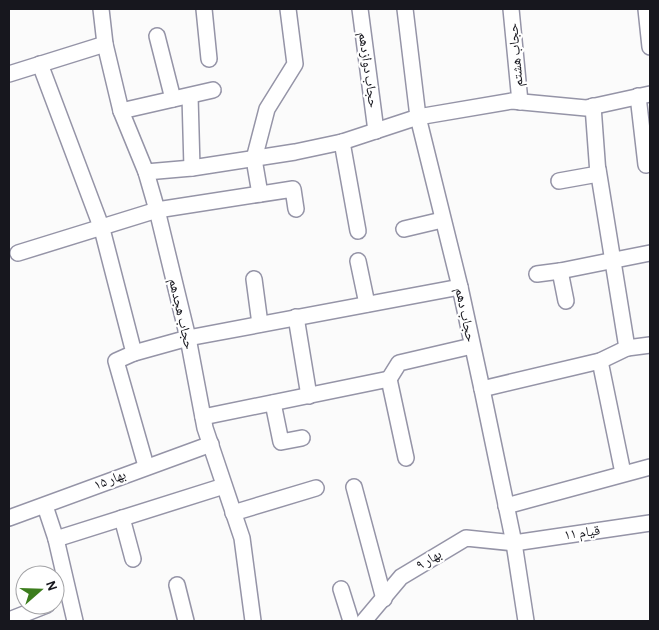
<svg xmlns="http://www.w3.org/2000/svg" width="659" height="630" viewBox="0 0 659 630" font-family="'Alegreya Sans','Noto Naskh Arabic',sans-serif">
	<style>
		.lines { fill: none; stroke-linecap: round; stroke-linejoin: round }
		.minor-casing { stroke: #9594a7; stroke-width: 18 }
		.minor { stroke: #fff; stroke-width: 15 }
		.labels { text-anchor: middle; dominant-baseline: central; stroke-width: 4.5; stroke-linejoin: round; paint-order: stroke }
		.street-label { font-size: 14px; fill: #17171e; stroke: #fff }
	</style>
	<rect width="100%" height="100%" fill="#fbfbfb"/>
	<g class="lines">
		<!-- minor casing -->
		<g class="minor-casing">
			<g id="minor">
				<path d="M 101,9 L 105,44 L 121,111 L 146,172 L 157,210 L 188,338 L 205,428 L 242,538 L 253,621"/>
				<path d="M 204,9 L 209,59"/>
				<path d="M 360,9 L 376,131"/>
				<path d="M 405,9 L 418,117 L 460,287 L 482,389 L 514,543 L 526,621"/>
				<path d="M 511,9 L 520,102"/>
				<path d="M 646,9 L 650,47"/>
				<path d="M 157,36 L 173,99"/>
				<path d="M 40,64 L 102,229 L 134,353 L 116,361 L 146,466"/>
				<path d="M 9,74 L 105,44"/>
				<path d="M 190,96 L 192,168"/>
				<path d="M 638,96 L 646,165"/>
				<path d="M 121,111 L 213,90"/>
				<path d="M 342,142 L 358,231"/>
				<path d="M 598,169 L 627,348"/>
				<path d="M 146,172 L 192,168 L 295,152 L 342,142 L 418,117 L 512,101 L 586,108 L 650,94"/>
				<path d="M 559,181 L 598,174 L 593,106"/>
				<path d="M 260,194 L 254,159 L 267,109 L 295,64 L 288,9"/>
				<path d="M 404,229 L 442,220"/>
				<path d="M 18,253 L 157,210 L 293,189 L 296,209"/>
				<path d="M 358,261 L 367,304"/>
				<path d="M 560,271 L 566,301"/>
				<path d="M 537,274 L 560,271 L 650,253"/>
				<path d="M 254,279 L 260,324"/>
				<path d="M 296,317 L 309,396"/>
				<path d="M 134,353 L 188,338 L 460,287"/>
				<path d="M 600,361 L 623,473"/>
				<path d="M 389,379 L 399,363 L 472,346"/>
				<path d="M 482,389 L 600,361 L 627,348 L 650,345"/>
				<path d="M 273,403 L 281,442 L 302,438"/>
				<path d="M 203,417 L 389,379 L 406,458"/>
				<path d="M 354,487 L 384,599"/>
				<path d="M 45,506 L 56,539 L 75,621"/>
				<path d="M 506,506 L 650,467"/>
				<path d="M 233,513 L 316,488"/>
				<path d="M 9,518 L 211,444"/>
				<path d="M 122,518 L 133,559"/>
				<path d="M 56,539 L 224,486"/>
				<path d="M 177,585 L 186,621"/>
				<path d="M 341,589 L 351,621"/>
				<path d="M 9,620 L 47,605"/>
				<path d="M 364,621 L 401,577 L 466,538 L 514,543 L 650,523"/>
			</g>
		</g>
		<!-- minor -->
		<use href="#minor" class="minor"/>
	</g>
	<g class="labels">
		<!-- street labels -->
		<g class="street-label">
			<text transform="translate(516 55) rotate(-95)">حجاب هشتم</text>
			<text transform="translate(368 70) rotate(82)">حجاب دوازدهم</text>
			<text transform="translate(181 314) rotate(77)">حجاب هجدهم</text>
			<text transform="translate(465 315) rotate(78)">حجاب دهم</text>
			<text transform="translate(110 480) rotate(-21)">بهار ۱۵</text>
			<text transform="translate(582 533) rotate(-8)">قیام ۱۱</text>
			<text transform="translate(429 560) rotate(-31)">بهار ۹</text>
		</g>
	</g>
	<!-- border -->
	<rect width="659" height="630" fill="none" stroke="#17171e" stroke-width="20"/>
	<!-- north arrow -->
	<g transform="translate(40 590) rotate(70)"><circle r="24" fill="#ffffff" stroke="#a2a2a5"/>
	<path d="M0-4L9 19L0 12L-9 19Z" fill="#3c7d1d"/>
	<text y="-8" font-size="14" font-weight="bold" text-anchor="middle" fill="#17171e">N</text>
	</g>
</svg>
